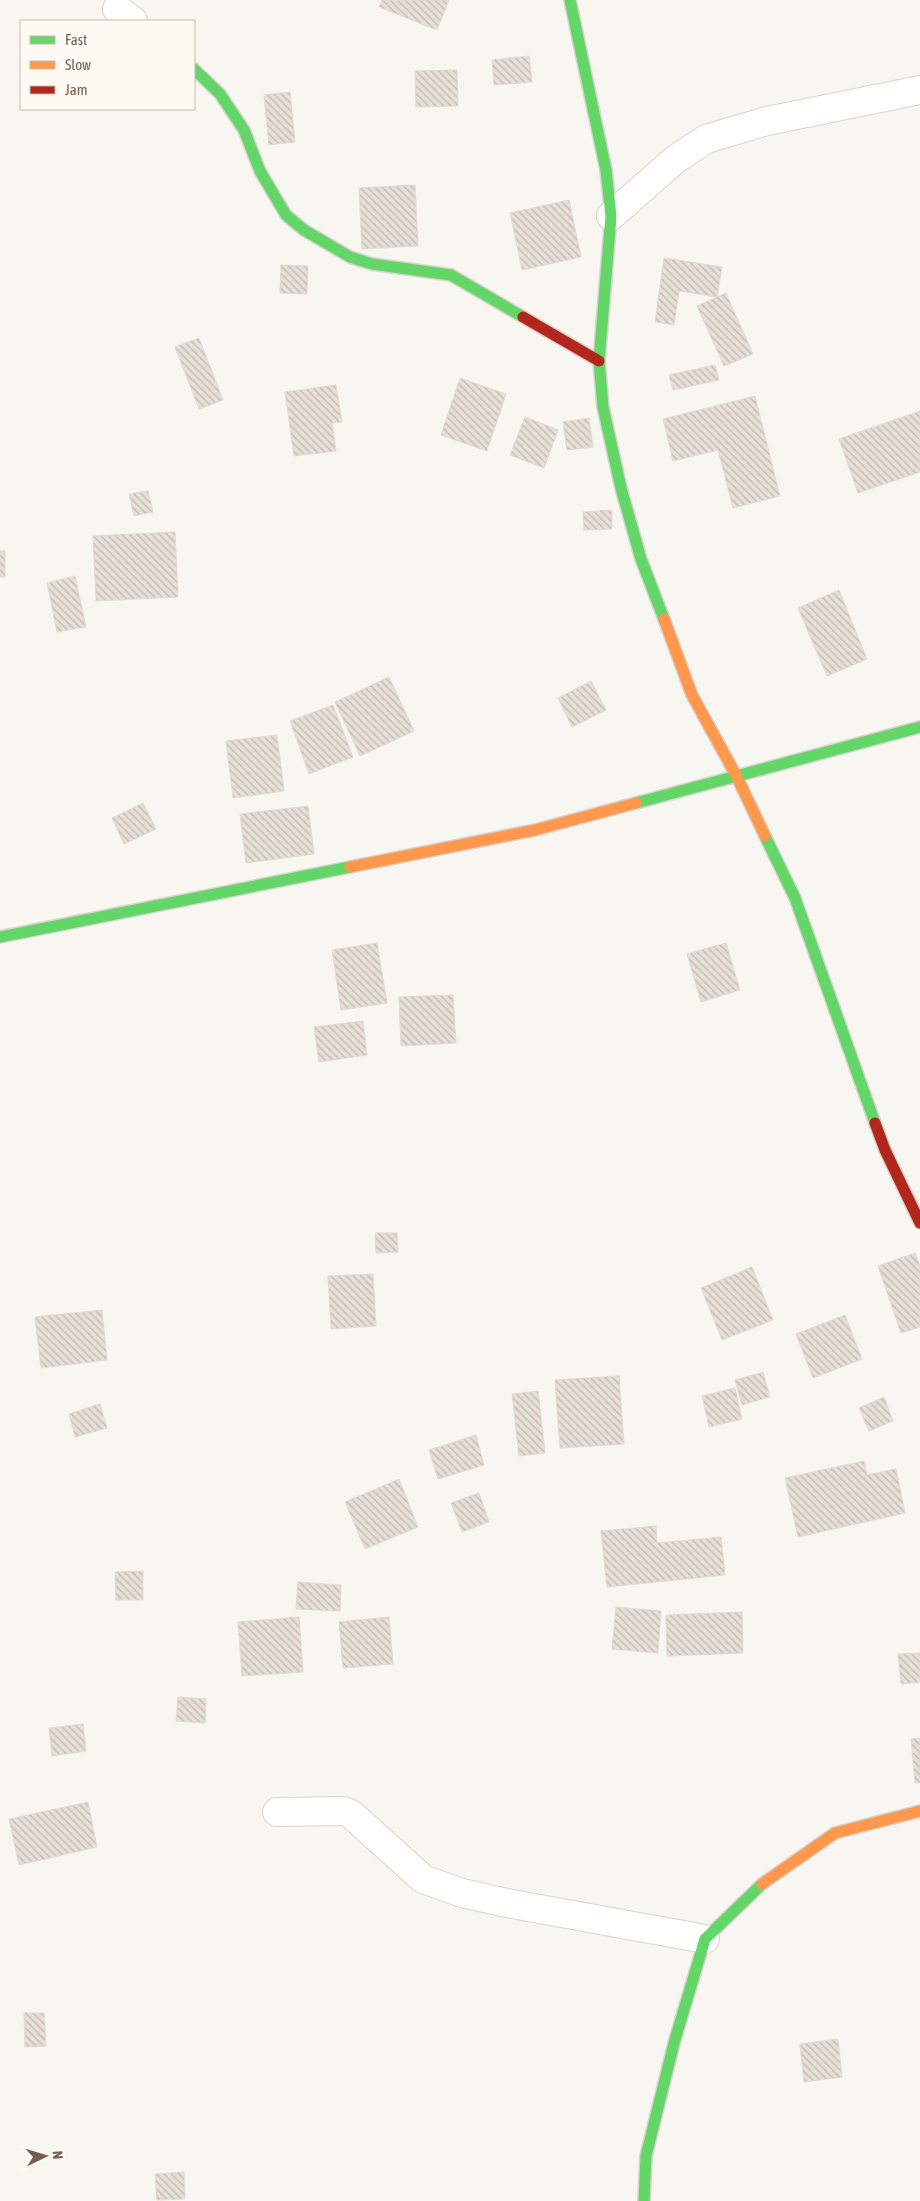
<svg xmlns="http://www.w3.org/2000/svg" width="920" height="2201" viewBox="0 0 920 2201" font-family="'Asap Condensed',sans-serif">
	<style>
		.building { fill: url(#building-back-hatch); stroke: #e1dad2 }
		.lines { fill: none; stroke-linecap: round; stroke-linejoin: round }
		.street-casing { stroke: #d8d3cd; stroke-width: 30 }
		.fast-casing { stroke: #d8d3cd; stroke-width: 14 }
		.slow-casing { stroke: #d8d3cd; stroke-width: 14 }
		.jam-casing { stroke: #d8d3cd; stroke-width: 14 }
		.street { stroke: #fefefd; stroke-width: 28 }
		.fast { stroke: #63d668; stroke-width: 11 }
		.slow { stroke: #ff974d; stroke-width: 11 }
		.jam { stroke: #b3261e; stroke-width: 11 }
	</style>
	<defs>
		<pattern id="building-back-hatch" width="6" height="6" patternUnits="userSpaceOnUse" patternTransform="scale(1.25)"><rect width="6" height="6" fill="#e5dfd7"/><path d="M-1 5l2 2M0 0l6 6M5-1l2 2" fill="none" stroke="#beb8b1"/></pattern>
	</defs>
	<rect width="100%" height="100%" fill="#f8f6f0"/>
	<!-- building -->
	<g class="building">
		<path d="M 382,0 L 449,0 L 437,30 L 379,7 Z"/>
		<path d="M 529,56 L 532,82 L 494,85 L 492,60 Z"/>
		<path d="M 457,70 L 458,106 L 416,107 L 415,71 Z"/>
		<path d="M 290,92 L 295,142 L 269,145 L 264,95 Z"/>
		<path d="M 415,185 L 418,246 L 362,249 L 359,188 Z"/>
		<path d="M 569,200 L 581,257 L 522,270 L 510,213 Z"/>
		<path d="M 664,258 L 722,267 L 717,297 L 679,291 L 674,325 L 655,322 Z"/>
		<path d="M 281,265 L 308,266 L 307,294 L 280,293 Z"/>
		<path d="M 726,293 L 753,354 L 724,366 L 697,306 Z"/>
		<path d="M 199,338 L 223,400 L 199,409 L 175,347 Z"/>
		<path d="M 715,365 L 719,380 L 673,390 L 669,375 Z"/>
		<path d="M 460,378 L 506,394 L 487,451 L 441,435 Z"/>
		<path d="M 336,385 L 342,422 L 332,423 L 336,451 L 294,456 L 285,392 Z"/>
		<path d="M 755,396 L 780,496 L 733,508 L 718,450 L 673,461 L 663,419 Z"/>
		<path d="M 920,411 L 920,472 L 858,493 L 839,439 Z"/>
		<path d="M 525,417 L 558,430 L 544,468 L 510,455 Z"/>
		<path d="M 589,418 L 593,447 L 567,450 L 563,422 Z"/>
		<path d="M 148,491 L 153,512 L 134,516 L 129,494 Z"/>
		<path d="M 612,510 L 612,529 L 584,530 L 583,512 Z"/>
		<path d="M 175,532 L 178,597 L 96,601 L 93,536 Z"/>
		<rect x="0" y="551" width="5" height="26"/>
		<path d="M 75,576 L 86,627 L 57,632 L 47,583 Z"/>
		<path d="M 839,590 L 867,659 L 827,676 L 798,608 Z"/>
		<path d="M 389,677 L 414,731 L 360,756 L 335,702 Z"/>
		<path d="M 591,681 L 606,710 L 572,727 L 558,698 Z"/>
		<path d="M 333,705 L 353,757 L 309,774 L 290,721 Z"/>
		<path d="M 277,735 L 284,791 L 233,798 L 226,741 Z"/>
		<path d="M 143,803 L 156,829 L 124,844 L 112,818 Z"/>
		<path d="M 308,806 L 314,854 L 246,863 L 240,814 Z"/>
		<path d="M 377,943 L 387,1003 L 341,1010 L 332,950 Z"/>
		<path d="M 726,943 L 740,990 L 701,1002 L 687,954 Z"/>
		<path d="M 453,995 L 456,1043 L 401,1046 L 399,997 Z"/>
		<path d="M 363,1021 L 367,1055 L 319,1062 L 314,1027 Z"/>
		<path d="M 375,1233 L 397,1233 L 398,1252 L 376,1253 Z"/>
		<path d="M 915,1253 L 920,1266 L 920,1327 L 901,1333 L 878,1266 Z"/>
		<path d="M 752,1267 L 773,1320 L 722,1340 L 701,1288 Z"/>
		<path d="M 373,1274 L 376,1326 L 331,1329 L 328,1276 Z"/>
		<path d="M 102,1310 L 107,1360 L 41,1368 L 35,1317 Z"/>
		<path d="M 845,1315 L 862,1359 L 813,1378 L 796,1334 Z"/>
		<path d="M 763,1372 L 770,1397 L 742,1405 L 735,1380 Z"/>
		<path d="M 619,1376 L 624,1444 L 560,1448 L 555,1380 Z"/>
		<path d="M 735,1388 L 742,1419 L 709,1427 L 702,1396 Z"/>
		<path d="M 538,1391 L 545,1453 L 519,1456 L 512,1394 Z"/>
		<path d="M 884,1397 L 893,1421 L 869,1431 L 859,1408 Z"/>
		<path d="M 100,1404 L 107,1428 L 75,1437 L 69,1414 Z"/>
		<path d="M 476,1435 L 484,1465 L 438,1479 L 429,1450 Z"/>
		<path d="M 864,1461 L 867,1475 L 896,1469 L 905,1513 L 798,1537 L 785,1478 Z"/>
		<path d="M 399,1479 L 418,1527 L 365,1549 L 345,1502 Z"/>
		<path d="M 479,1493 L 489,1522 L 462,1532 L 451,1503 Z"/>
		<path d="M 656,1526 L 657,1543 L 721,1537 L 725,1575 L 607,1587 L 601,1531 Z"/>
		<path d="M 143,1571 L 143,1600 L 116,1600 L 115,1572 Z"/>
		<path d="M 298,1582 L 341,1585 L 340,1611 L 296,1609 Z"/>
		<path d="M 616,1607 L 661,1611 L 658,1653 L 612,1649 Z"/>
		<path d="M 742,1612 L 743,1653 L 667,1656 L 666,1615 Z"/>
		<path d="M 299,1617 L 303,1672 L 242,1676 L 238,1622 Z"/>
		<path d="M 389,1617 L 393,1664 L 343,1668 L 339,1622 Z"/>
		<path d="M 920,1653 L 920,1682 L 901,1684 L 898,1654 Z"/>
		<path d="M 178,1697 L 206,1699 L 205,1723 L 176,1721 Z"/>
		<path d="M 83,1724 L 86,1751 L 52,1756 L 49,1728 Z"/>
		<path d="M 920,1738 L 920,1783 L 915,1783 L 911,1739 Z"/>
		<path d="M 88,1802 L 97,1847 L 19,1865 L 9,1819 Z"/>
		<path d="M 24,2013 L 44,2013 L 46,2046 L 25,2047 Z"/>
		<path d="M 838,2039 L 842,2077 L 804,2082 L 800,2044 Z"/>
		<path d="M 184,2172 L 185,2199 L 157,2200 L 155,2174 Z"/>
	</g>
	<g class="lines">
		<!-- street casing -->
		<g class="street-casing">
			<g id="street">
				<path d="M 117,9 L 133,21"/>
				<path d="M 611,216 L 676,159 L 706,139 L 767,121 L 920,90"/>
				<path d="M 277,1812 L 344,1811 L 351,1814 L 423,1879 L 462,1893 L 512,1904 L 705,1939"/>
			</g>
		</g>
		<!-- fast casing -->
		<g class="fast-casing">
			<g id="fast">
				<path d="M 570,0 L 606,170 L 611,216 L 599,361 L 603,407 L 621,488 L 641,559 L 664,619"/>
				<path d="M 194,69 L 220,94 L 244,130 L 260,171 L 286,215 L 304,230 L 350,257 L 372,264 L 451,275 L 523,317"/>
				<path d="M 636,803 L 920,727"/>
				<path d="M 765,836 L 795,898 L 875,1123"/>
				<path d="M 0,937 L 350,867"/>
				<path d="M 644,2201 L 646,2156 L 674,2043 L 705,1939 L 762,1884"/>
			</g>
		</g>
		<!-- slow casing -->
		<g class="slow-casing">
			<g id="slow">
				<path d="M 664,619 L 692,695 L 737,777 L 765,836"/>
				<path d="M 350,867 L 535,830 L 636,803"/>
				<path d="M 762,1884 L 835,1833 L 920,1811"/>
			</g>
		</g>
		<!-- jam casing -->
		<g class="jam-casing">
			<g id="jam">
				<path d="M 523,317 L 599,361"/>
				<path d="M 875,1123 L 885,1150 L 920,1223"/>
			</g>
		</g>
		<!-- street -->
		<use href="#street" class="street"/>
		<!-- fast -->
		<use href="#fast" class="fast"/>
		<!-- slow -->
		<use href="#slow" class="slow"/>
		<!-- jam -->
		<use href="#jam" class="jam"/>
	</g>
	<!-- legend -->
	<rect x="20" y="20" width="175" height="90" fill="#fefaf3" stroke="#c8bcb1"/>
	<rect x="30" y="36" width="25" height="8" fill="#63d668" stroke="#c8bcb1"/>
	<text x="65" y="45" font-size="15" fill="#775f4f">Fast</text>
	<rect x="30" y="61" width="25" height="8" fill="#ff974d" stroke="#c8bcb1"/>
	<text x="65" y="70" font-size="15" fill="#775f4f">Slow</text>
	<rect x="30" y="86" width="25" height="8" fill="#b3261e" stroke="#c8bcb1"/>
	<text x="65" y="95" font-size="15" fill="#775f4f">Jam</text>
	<!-- north arrow -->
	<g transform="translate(45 2156) rotate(85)" stroke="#fefaf3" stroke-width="4" paint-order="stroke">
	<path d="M0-4L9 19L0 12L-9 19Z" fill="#775f4f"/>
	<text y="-8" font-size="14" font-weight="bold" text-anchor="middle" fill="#775f4f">N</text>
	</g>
</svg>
